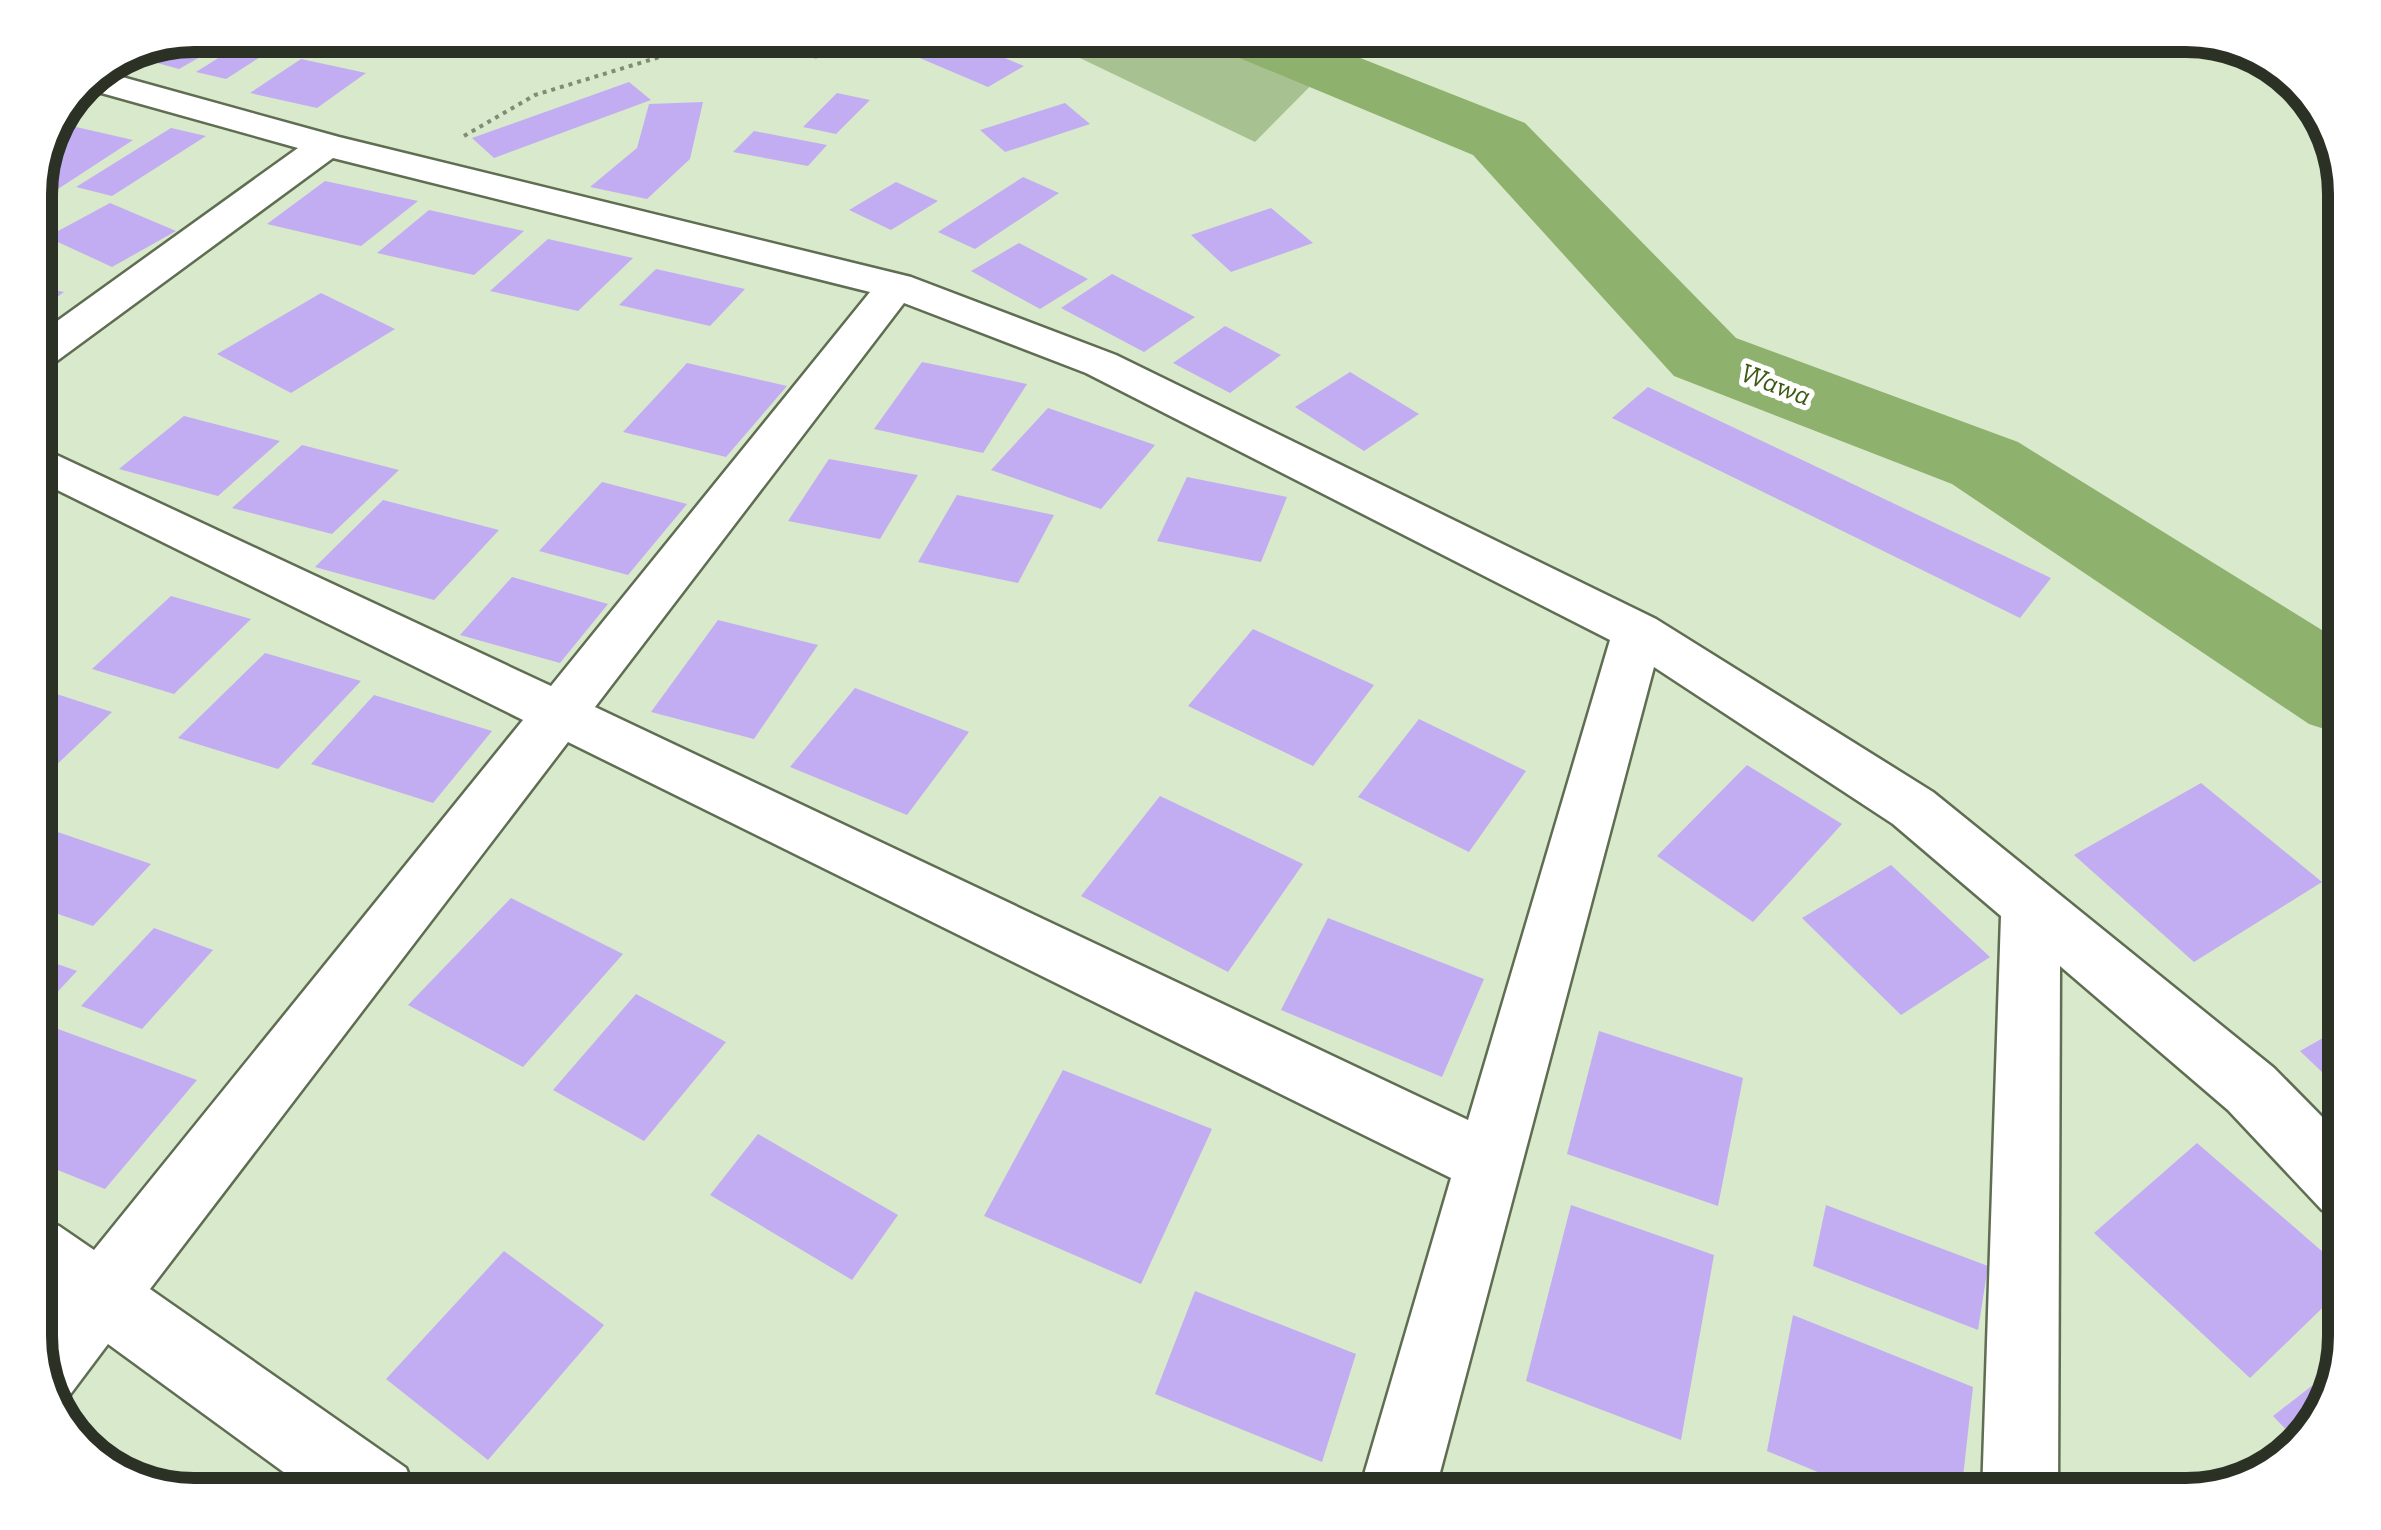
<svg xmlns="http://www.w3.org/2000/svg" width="2381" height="1530" viewBox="0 0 2381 1530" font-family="'Zilla Slab',serif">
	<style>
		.green { fill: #a8c191 }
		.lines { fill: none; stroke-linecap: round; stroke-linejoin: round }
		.river { fill: #8fb16e; fill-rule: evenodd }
		.building { fill: #c2adf2 }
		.minor-casing { stroke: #5f6d52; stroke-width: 5 }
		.path { stroke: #818c77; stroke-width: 4; stroke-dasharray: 4 5; stroke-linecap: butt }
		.minor { fill: #fff; fill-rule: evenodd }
		.labels { text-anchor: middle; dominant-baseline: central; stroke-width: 10; stroke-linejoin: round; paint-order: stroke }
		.far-water-label { font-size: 28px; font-style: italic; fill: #3b5912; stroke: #fff }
		.rim { fill: none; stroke: #2b3125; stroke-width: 12 }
	</style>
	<rect width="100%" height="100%" fill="#d9e9cb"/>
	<!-- green -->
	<path class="green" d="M 1032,35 L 1361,35 L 1255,142 Z"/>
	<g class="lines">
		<!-- river -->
		<path class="river" d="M 1208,35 L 1302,35 L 1525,123 L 1736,338 L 2018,442 L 2346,645 L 2346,736 L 2309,724 L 1952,484 L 1674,376 L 1473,155 L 1218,49 Z"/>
	</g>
	<!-- building -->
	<g class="building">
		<path d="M 195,35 L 239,35 L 179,69 L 139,58 Z"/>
		<path d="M 477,35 L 534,35 L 516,49 L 470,40 Z"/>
		<path d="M 764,35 L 855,35 L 816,59 L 759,38 Z"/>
		<path d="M 942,35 L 949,35 L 1024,66 L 988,87 L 908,53 Z"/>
		<path d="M 1772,35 L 1813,35 L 1803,55 L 1766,47 Z"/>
		<path d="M 252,37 L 282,43 L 226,79 L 196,72 Z"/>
		<path d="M 301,59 L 366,73 L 317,108 L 250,93 Z"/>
		<path d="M 629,82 L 651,100 L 494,158 L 472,138 Z"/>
		<path d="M 837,93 L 870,100 L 836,134 L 803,127 Z"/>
		<path d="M 703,102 L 690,159 L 647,199 L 590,187 L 637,148 L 649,104 Z"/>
		<path d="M 1065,103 L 1090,124 L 1005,152 L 980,130 Z"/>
		<path d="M 63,124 L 133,140 L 58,189 L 36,184 Z"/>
		<path d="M 171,128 L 206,136 L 112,196 L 76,187 Z"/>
		<path d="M 754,131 L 827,145 L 808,166 L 733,152 Z"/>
		<path d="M 1023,177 L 1059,193 L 975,249 L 938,232 Z"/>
		<path d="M 325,181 L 418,201 L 361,246 L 267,224 Z"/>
		<path d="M 896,182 L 938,201 L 891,230 L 849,210 Z"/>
		<path d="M 110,203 L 176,231 L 112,267 L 47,237 Z"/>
		<path d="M 1271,208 L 1313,243 L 1231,272 L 1191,235 Z"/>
		<path d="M 429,210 L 524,231 L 474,275 L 377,253 Z"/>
		<path d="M 548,239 L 633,258 L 578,311 L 490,291 Z"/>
		<path d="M 1019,243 L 1088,279 L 1040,309 L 971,271 Z"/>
		<path d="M 656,269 L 745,289 L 710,326 L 619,305 Z"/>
		<path d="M 1112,274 L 1195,317 L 1144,352 L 1061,308 Z"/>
		<path d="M 35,286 L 64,292 L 35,314 Z"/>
		<path d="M 321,293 L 395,329 L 291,393 L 217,354 Z"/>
		<path d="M 1225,326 L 1281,355 L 1230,393 L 1173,363 Z"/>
		<path d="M 922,362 L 1027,384 L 983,453 L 874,429 Z"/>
		<path d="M 687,363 L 787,386 L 726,457 L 623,432 Z"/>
		<path d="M 1350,372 L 1419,414 L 1364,451 L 1295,407 Z"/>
		<path d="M 1648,387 L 2051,578 L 2020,618 L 1612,418 Z"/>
		<path d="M 1048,408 L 1155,445 L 1101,509 L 991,470 Z"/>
		<path d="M 184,416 L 280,441 L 218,496 L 119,469 Z"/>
		<path d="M 302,445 L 399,470 L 332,534 L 232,508 Z"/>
		<path d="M 829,459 L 918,475 L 880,539 L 788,521 Z"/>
		<path d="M 1187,477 L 1287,497 L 1261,562 L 1157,541 Z"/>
		<path d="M 602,482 L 687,504 L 628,575 L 539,551 Z"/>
		<path d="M 957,495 L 1054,515 L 1018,583 L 918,562 Z"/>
		<path d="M 383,500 L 499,530 L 434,600 L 315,567 Z"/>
		<path d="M 512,577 L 608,604 L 560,663 L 460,635 Z"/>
		<path d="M 171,596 L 251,619 L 174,694 L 92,669 Z"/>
		<path d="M 718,620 L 818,645 L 754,739 L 651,712 Z"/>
		<path d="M 1253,629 L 1374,685 L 1313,766 L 1188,706 Z"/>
		<path d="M 265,653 L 361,681 L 278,769 L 178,738 Z"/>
		<path d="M 35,687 L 112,712 L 49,772 L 35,768 Z"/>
		<path d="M 855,688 L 969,732 L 907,815 L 790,767 Z"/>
		<path d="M 374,695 L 492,731 L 433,803 L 311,764 Z"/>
		<path d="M 1419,719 L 1526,771 L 1469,852 L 1358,797 Z"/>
		<path d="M 1747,765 L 1842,824 L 1753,922 L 1657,856 Z"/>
		<path d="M 2201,783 L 2322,882 L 2194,962 L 2074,855 Z"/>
		<path d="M 1160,796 L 1303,864 L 1228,972 L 1081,896 Z"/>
		<path d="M 46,828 L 151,864 L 93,926 L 35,906 L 35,839 Z"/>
		<path d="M 1891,865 L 1990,957 L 1901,1015 L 1802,918 Z"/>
		<path d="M 511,898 L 623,954 L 523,1067 L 408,1005 Z"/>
		<path d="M 1328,918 L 1484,979 L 1442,1077 L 1281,1010 Z"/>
		<path d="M 154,928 L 213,950 L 142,1029 L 81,1006 Z"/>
		<path d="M 35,956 L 77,971 L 35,1016 Z"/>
		<path d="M 636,994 L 726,1042 L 644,1141 L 553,1090 Z"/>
		<path d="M 2346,1025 L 2346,1095 L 2300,1051 Z"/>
		<path d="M 58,1029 L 197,1080 L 105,1189 L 35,1161 L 35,1053 Z"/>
		<path d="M 1599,1031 L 1743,1078 L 1718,1206 L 1567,1154 Z"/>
		<path d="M 1063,1070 L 1212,1129 L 1141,1284 L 984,1216 Z"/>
		<path d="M 758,1134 L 898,1215 L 852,1280 L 710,1195 Z"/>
		<path d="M 2197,1143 L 2346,1272 L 2346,1285 L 2250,1378 L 2094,1233 Z"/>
		<path d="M 1571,1205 L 1714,1255 L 1681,1440 L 1526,1381 Z"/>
		<path d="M 1826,1205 L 1988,1266 L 1978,1330 L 1813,1266 Z"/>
		<path d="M 504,1251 L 604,1325 L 488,1460 L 386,1379 Z"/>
		<path d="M 1195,1291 L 1356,1354 L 1322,1462 L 1155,1394 Z"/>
		<path d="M 1793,1315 L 1973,1387 L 1961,1495 L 1873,1495 L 1767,1451 Z"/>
		<path d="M 2336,1367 L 2319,1423 L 2299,1443 L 2273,1416 Z"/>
	</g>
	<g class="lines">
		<!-- minor casing -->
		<g class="minor-casing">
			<path id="minor" d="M 104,72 L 339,137 L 911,277 L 1116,355 L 1656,619 L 1933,792 L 2274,1068 L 2346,1141 L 2346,1219 L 2322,1210 L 2228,1110 L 2060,966 L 2058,1495 L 1982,1495 L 2001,916 L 1893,824 L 1654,667 L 1434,1495 L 1358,1495 L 1451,1178 L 568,742 L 150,1289 L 406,1468 L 417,1495 L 315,1495 L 108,1344 L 69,1396 L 53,1402 L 35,1345 L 35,1322 L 51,1303 L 35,1292 L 35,1216 L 59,1226 L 94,1250 L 523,720 L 35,479 L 35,445 L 551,686 L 870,292 L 333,158 L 50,366 L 35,370 L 35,337 L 298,148 L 80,87 L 82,81 ZM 904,303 L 1086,373 L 1610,640 L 1468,1120 L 595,707 Z"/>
		</g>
		<!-- path -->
		<path class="path" d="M 464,136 L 535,95 L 732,35"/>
		<!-- minor -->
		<use href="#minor" class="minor"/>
	</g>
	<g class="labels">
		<!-- far-water labels -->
		<g class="far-water-label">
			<text transform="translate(1776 384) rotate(21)">Wawa</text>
		</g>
	</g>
	<!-- crop -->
	<path d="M0 0H2381V1530H0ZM194 52H2186A142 142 0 0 1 2328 194V1336A142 142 0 0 1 2186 1478H194A142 142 0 0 1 52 1336V194A142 142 0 0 1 194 52Z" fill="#fff" fill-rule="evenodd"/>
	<path class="rim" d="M194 52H2186A142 142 0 0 1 2328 194V1336A142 142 0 0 1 2186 1478H194A142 142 0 0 1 52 1336V194A142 142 0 0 1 194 52Z"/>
</svg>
